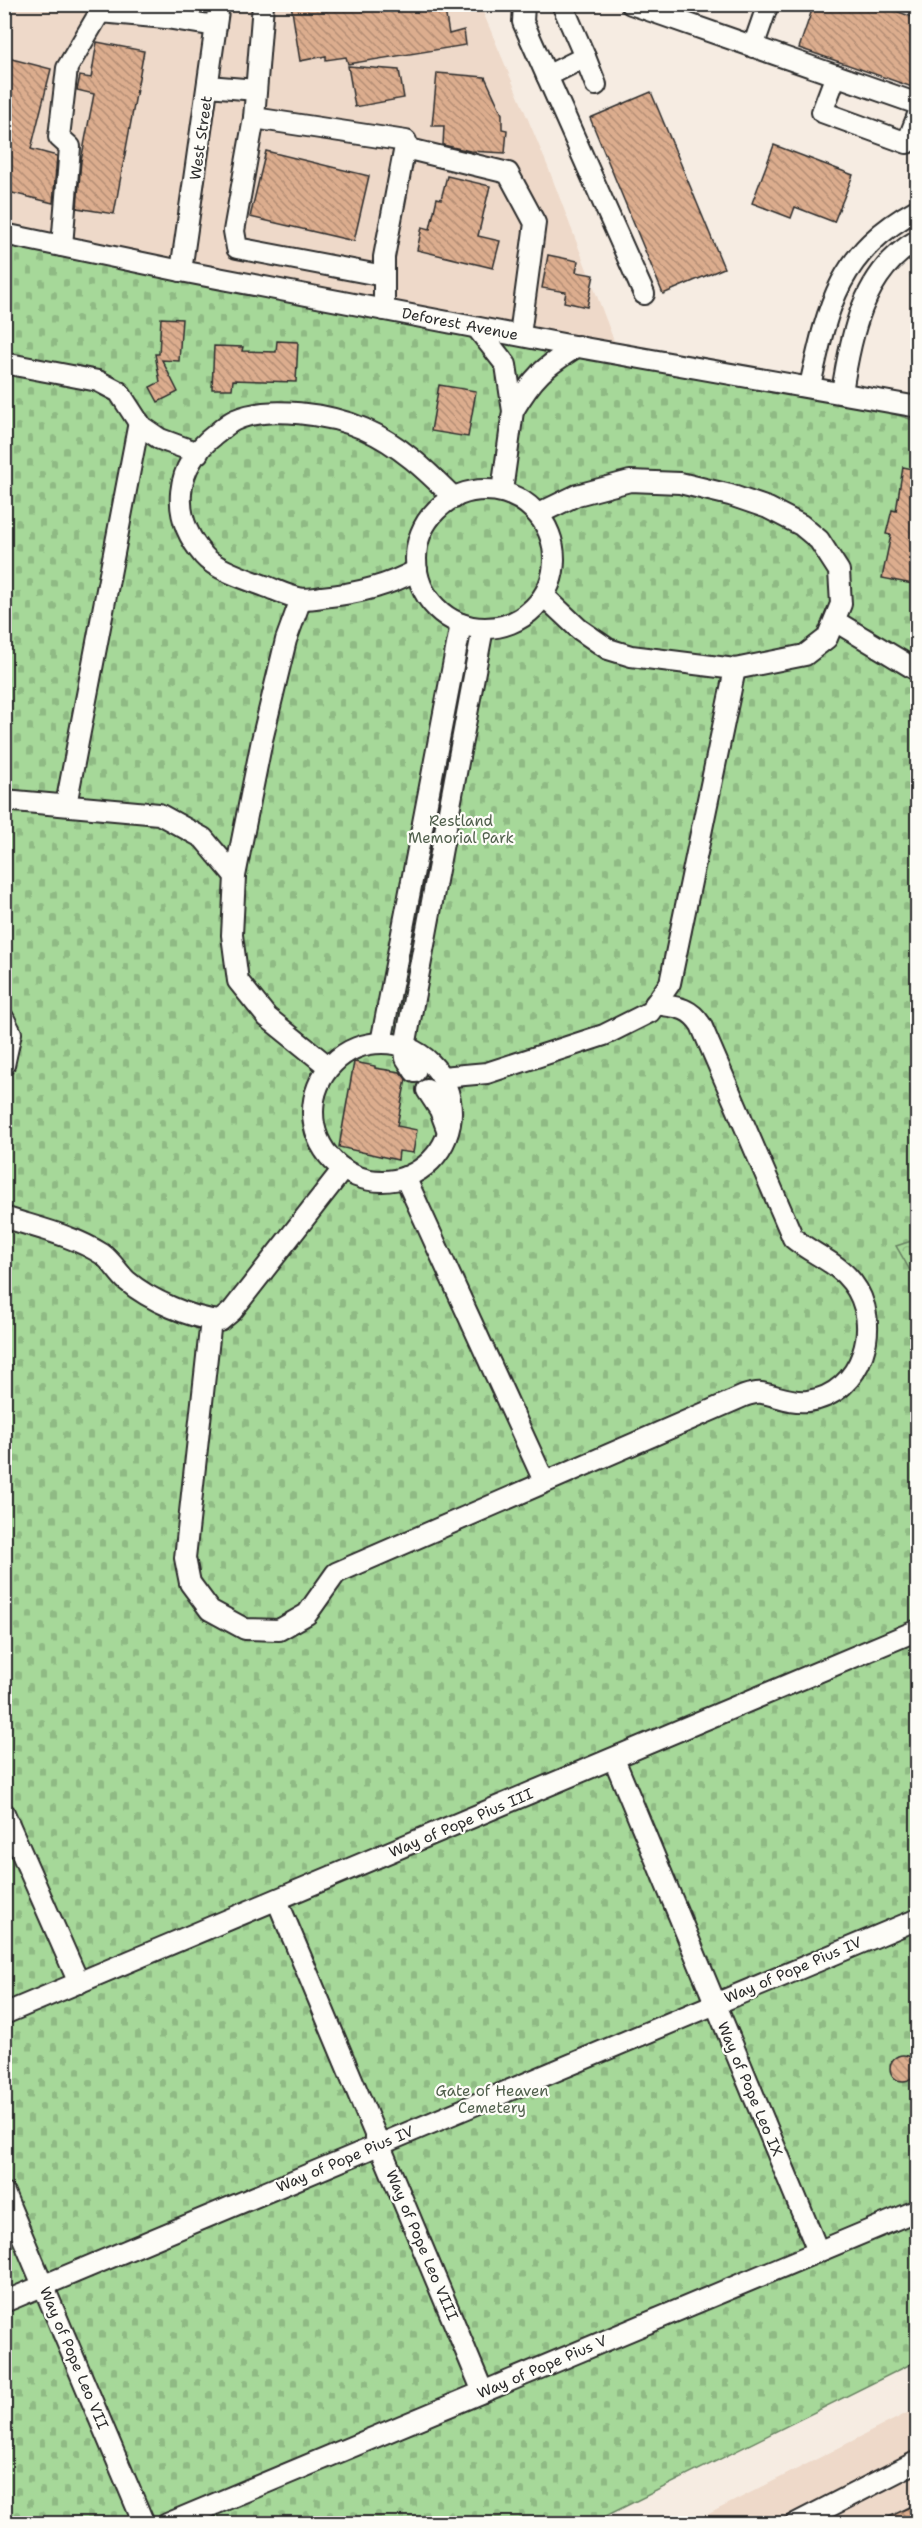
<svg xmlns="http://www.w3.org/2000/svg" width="922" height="2528" viewBox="0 0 922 2528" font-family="'Shantell Sans',sans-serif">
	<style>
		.built { fill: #eed9c9 }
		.forest { fill: url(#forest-crowns); stroke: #688262; stroke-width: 1.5 }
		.cemetery { fill: url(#cemetery-stones); stroke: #688262; stroke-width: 1.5 }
		.building { fill: url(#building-back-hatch); stroke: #2b2b2b; stroke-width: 1.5 }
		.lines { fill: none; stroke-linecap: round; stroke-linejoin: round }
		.minor-casing { stroke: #2b2b2b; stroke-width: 24 }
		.minor { stroke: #fdfcf7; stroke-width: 20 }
		.labels { text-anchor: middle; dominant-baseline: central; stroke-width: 4.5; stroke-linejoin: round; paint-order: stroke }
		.street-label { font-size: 15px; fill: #2b2b2b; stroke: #fdfcf7 }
		.park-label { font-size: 15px; fill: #505f4c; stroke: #fdfcf7 }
	</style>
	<defs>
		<pattern id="forest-crowns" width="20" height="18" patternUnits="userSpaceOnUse" patternTransform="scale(1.5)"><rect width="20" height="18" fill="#a6d899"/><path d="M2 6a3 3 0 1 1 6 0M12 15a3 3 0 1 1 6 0" fill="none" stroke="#8fba84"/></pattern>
		<pattern id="cemetery-stones" width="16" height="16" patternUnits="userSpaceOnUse" patternTransform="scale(1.5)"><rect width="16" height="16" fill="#a6d899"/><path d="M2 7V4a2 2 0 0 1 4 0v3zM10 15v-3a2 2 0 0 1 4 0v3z" fill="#8fba84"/></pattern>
		<pattern id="building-back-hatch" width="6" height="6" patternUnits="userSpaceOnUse" patternTransform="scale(1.5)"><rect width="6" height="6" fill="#dcad8e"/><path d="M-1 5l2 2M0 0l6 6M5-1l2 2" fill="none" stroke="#b38d74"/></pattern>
	</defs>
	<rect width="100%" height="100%" fill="#f6ece2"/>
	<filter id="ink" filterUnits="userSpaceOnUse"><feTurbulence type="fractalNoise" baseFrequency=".0167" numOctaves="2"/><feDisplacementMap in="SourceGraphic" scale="12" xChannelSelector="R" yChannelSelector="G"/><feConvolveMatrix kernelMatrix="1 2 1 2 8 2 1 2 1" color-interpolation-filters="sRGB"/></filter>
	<g filter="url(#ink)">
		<!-- built -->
		<g class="built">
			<path d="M 4,5 L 480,5 L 548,167 L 619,354 L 5,232 Z"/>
			<path d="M 917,2408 L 917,2523 L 691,2523 Z"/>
		</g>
		<!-- forest -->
		<path class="forest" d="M 917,1239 L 917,1284 L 895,1245 Z"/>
		<!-- cemetery -->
		<path class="cemetery" d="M 4,232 L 793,384 L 917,421 L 918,1239 L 896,1246 L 918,1284 L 917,2361 L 592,2523 L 5,2523 Z"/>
		<!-- building -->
		<g class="building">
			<path d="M 291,4 L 444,4 L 449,34 L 464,30 L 466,45 L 348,64 L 346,57 L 326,60 L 326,56 L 300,61 Z"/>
			<path d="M 814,4 L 877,4 L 918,19 L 918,89 L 799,48 Z"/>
			<path d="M 97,42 L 144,51 L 114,214 L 77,208 L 81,161 L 94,94 L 77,90 L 80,76 L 91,78 Z"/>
			<path d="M 4,57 L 51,69 L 31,149 L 57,156 L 53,203 L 4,191 Z"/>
			<path d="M 348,66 L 399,70 L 404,98 L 355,107 Z"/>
			<path d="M 437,73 L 485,77 L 502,114 L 502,129 L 507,130 L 505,153 L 470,151 L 443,145 L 444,126 L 432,126 Z"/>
			<path d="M 651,92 L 724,268 L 663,294 L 590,118 Z"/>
			<path d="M 774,145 L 853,175 L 834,222 L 795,207 L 791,218 L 752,203 Z"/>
			<path d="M 266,151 L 369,176 L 354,241 L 250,217 Z"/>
			<path d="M 447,176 L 490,186 L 478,236 L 500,241 L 493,268 L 417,250 L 422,227 L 430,229 L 437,198 L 441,199 Z"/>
			<path d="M 548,255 L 578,261 L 576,272 L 594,275 L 587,307 L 564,302 L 566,292 L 542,288 Z"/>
			<path d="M 161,318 L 182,319 L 179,361 L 162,360 L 178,392 L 158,402 L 150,387 L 160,382 L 155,354 L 159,354 Z"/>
			<path d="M 277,341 L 298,342 L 296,382 L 233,380 L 232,389 L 212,389 L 214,346 L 243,347 L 242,351 L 276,352 Z"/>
			<path d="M 439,385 L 476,391 L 468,437 L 431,431 Z"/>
			<path d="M 903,467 L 918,470 L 918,585 L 882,578 L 891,535 L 886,534 L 892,510 L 896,511 Z"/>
			<path d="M 354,1062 L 375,1066 L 375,1068 L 400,1072 L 406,1079 L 397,1126 L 417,1130 L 413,1153 L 399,1151 L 398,1160 L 339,1147 Z"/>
			<circle cx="903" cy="2068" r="13"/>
			<path d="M 918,2503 L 918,2523 L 877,2523 Z"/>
		</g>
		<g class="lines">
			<!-- minor casing -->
			<g class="minor-casing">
				<g id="minor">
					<path d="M 263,4 L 254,118 L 406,141 L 384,257 L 384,310"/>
					<path d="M 524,4 L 523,22 L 644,294"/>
					<path d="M 562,4 L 585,57"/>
					<path d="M 631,4 L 918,104"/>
					<path d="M 753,47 L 768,4"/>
					<path d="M 836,75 L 822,112 L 907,143 L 918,115"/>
					<path d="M 547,76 L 585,57 L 596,85"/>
					<path d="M 208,86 L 256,90"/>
					<path d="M 254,118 L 234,231 L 237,248 L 384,276"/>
					<path d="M 405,148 L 508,173 L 535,223 L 520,335"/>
					<path d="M 4,234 L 181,271 L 584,348 L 918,407"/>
					<path d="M 62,246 L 70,147 L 59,137 L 67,68 L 100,12 L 166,18 L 216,26"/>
					<path d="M 181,271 L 219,4"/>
					<path d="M 477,328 L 506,365 L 513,411 L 502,491"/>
					<path d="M 4,363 L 98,381 L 119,392 L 141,426 L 160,439 L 198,453"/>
					<path d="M 810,386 C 828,304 839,252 918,209"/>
					<path d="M 842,393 C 850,338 863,270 918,240"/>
					<path d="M 513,411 C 533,377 544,367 578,346"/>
					<circle cx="485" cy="559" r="69"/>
					<path d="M 538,514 L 577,495 L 630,481 L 680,483 L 730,495 L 768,508 L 801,525 L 819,540 L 839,571 L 841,604 L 827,638 L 805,655 L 735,669 L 631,656 L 608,649 L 579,629 L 544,596"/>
					<path d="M 417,570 C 388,586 355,594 322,597 C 315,598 306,600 299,598 C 287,596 276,590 265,586 C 248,580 215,569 204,556 C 169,515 174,466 216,434 C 222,429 228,423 235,420 C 269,405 330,414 364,429 C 399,444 427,471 454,498"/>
					<path d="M 301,599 L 286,640 L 262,740 L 235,876 L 232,935 L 238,981 L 267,1017 L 329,1067"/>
					<path d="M 835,621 L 918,671"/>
					<path d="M 4,800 L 159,814 L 203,838 L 235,876"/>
					<path d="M 66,805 L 139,422"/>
					<path d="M 4,1019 L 11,1033 L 4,1065"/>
					<path d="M 381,1043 L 461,624"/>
					<circle cx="382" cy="1112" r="69"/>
					<path d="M 415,1072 L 406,1058 L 405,1047 L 483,628"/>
					<path d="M 442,1077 L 487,1073 L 604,1035 L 650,1012 L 670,983 L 735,669"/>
					<path d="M 427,1090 L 440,1110 L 447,1129"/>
					<path d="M 405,1177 L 544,1481"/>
					<path d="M 7,1218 C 38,1228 74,1236 102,1254 C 112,1261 118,1273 127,1281 C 149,1300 193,1319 220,1321 L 232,1311 L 343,1169"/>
					<path d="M 211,1320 L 185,1558 L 190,1583 L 210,1610 L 245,1629 L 279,1630 L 307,1614 L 336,1573 L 744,1396 C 750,1394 757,1392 762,1393 C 778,1396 791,1403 808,1401 C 863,1394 884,1323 852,1282 C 837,1262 812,1254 793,1238 L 701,1025 C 689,1006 675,1007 655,1004"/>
					<path d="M 614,1759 L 818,2251"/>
					<path d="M 4,1813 L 79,1983"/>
					<path d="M 277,1900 L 483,2392"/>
					<path d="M 4,2014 L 918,1630"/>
					<path d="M 4,2193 L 144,2524"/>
					<path d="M 4,2302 L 918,1919"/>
					<path d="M 167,2524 L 918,2210"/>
					<path d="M 795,2524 L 918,2461"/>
				</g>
			</g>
			<!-- minor -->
			<use href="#minor" class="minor"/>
		</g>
	</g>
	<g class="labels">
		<!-- street labels -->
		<g class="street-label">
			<text transform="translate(201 138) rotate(-82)">West Street</text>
			<text transform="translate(460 324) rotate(11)">Deforest Avenue</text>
			<text transform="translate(461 1823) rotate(-23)">Way of Pope Pius III</text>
			<text transform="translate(793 1970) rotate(-23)">Way of Pope Pius IV</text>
			<text transform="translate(750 2089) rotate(67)">Way of Pope Leo IX</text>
			<text transform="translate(345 2159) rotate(-23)">Way of Pope Pius IV</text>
			<text transform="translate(422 2245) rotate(67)">Way of Pope Leo VIII</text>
			<text transform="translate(74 2358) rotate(67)">Way of Pope Leo VII</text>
			<text transform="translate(542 2367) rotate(-23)">Way of Pope Pius V</text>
		</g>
		<!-- park labels -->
		<g class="park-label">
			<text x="461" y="821">Restland<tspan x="461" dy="17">Memorial Park</tspan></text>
			<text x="492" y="2091">Gate of Heaven<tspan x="492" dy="17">Cemetery</tspan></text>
		</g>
	</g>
	<!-- margin -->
	<rect width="922" height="2528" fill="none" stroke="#fdfcf7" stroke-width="24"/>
	<rect x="12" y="12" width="898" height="2504" fill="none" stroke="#2b2b2b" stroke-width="2" filter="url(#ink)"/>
</svg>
